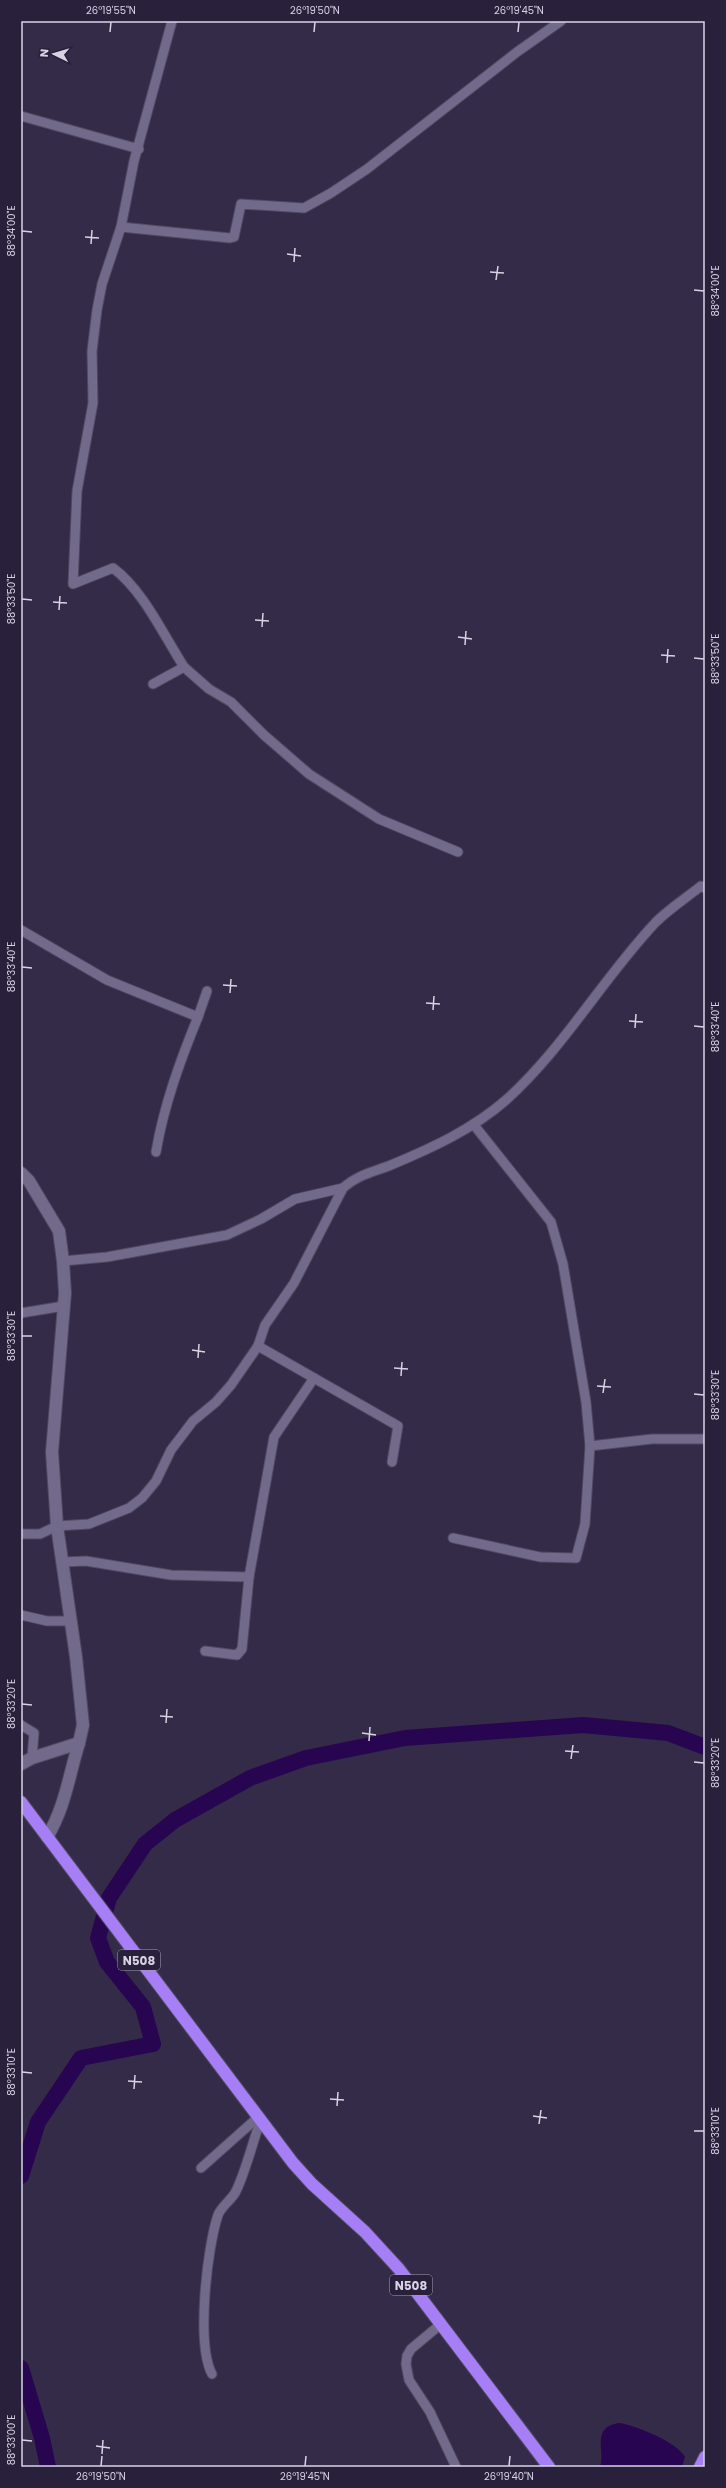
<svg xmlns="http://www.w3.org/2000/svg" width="726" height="2488" viewBox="0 0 726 2488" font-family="Poppins,sans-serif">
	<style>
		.water { fill: #280550 }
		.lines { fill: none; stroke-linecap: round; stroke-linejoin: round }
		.river { stroke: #280550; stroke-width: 16 }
		.street-casing { stroke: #504961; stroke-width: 11 }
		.secondary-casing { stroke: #504961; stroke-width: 14 }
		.highway-casing { stroke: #504961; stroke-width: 14 }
		.street { stroke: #726a8a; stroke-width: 9 }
		.secondary { stroke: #726a8a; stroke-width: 12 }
		.highway { stroke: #a67ff6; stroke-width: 12 }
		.ticks { fill: none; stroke: #d7d3e5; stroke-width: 1.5 }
		.labels { text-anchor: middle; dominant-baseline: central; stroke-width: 3.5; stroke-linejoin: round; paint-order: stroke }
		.shield { fill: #29213c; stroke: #a39eb2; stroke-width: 1 }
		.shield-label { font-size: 12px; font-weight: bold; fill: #d7d3e5 }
		.neatline { fill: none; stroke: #d7d3e5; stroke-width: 1.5 }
		.ticks-label { font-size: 10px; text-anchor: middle; fill: #d7d3e5 }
	</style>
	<rect width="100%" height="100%" fill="#332b47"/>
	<!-- water -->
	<path class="water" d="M 619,2423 C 636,2425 678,2443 685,2457 L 682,2467 L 600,2467 C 606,2452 590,2427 619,2423 Z"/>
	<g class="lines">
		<!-- river -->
		<g class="river">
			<path d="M 21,2176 L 38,2122 L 81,2058 L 153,2044 L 143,2007 L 107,1962 L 98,1938 L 109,1898 L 145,1844 L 175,1820 L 250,1778 L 306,1758 L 405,1738 L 583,1725 L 668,1733 L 705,1747"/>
			<path d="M 21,2368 L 42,2438 L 48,2467"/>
		</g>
		<!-- street casing -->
		<g class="street-casing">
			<g id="street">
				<path d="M 21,116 L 139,149"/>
				<path d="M 121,227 L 230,238 L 234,237 L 241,204 L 304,208 L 331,193 L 367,169 L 517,52 L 561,21"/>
				<path d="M 184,667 L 209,689 L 231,702 L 264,735 L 309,774 L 379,819 L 458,852"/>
				<path d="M 153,684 L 184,667 C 164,636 143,590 113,568 L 73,584 L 77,491 L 93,403 L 92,351 L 97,310 L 102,284 L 121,227 L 134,161 L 172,21"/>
				<path d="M 21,930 L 107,980 L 198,1017 L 207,991"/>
				<path d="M 156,1152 C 164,1105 180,1061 198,1017"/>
				<path d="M 63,1261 L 107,1257 L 227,1235 L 261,1219 L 295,1199 L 343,1188"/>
				<path d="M 21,1313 L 64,1306"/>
				<path d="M 258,1346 L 265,1325 L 294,1283 L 343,1188 C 357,1175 373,1172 391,1165 C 432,1148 473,1129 506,1100 C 564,1048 603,978 656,922 C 669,909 686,898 701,886 L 705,888"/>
				<path d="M 590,1446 L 652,1439 L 705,1439"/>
				<path d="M 21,1534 L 40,1534 L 57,1526 L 89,1524 L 129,1508 L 142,1498 L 156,1481 L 171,1450 L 193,1421 L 216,1402 L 231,1385 L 258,1346 L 398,1426 L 392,1462"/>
				<path d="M 453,1538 L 540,1557 L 576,1558 L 585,1524 L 590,1446 L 586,1402 L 563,1264 L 551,1222 L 474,1125"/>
				<path d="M 63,1562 L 86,1561 L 171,1575 L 249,1577 L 274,1437 L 314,1378"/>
				<path d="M 21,1615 L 47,1621 L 71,1621"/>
				<path d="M 205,1651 L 237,1655 L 242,1649 L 249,1577"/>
				<path d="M 21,1725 L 34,1733 L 32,1758"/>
				<path d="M 201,2168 L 257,2118"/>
				<path d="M 441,2324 L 411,2349 L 407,2356 L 406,2364 L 409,2380 L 430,2412 L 456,2467"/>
				<path d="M 212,2374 C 196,2344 207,2248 218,2215 C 221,2207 230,2201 235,2193 C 244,2177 253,2141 260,2122"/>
			</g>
		</g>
		<!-- secondary casing -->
		<g class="secondary-casing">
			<g id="secondary">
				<path d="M 21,1173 L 29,1181 L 59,1231 L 63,1261 L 65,1293 L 52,1452 L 57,1526 L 76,1657 L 83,1725 L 79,1743 L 32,1758 L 21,1764"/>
				<path d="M 47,1837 C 65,1808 69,1775 79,1743"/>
			</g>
		</g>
		<!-- highway casing -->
		<g class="highway-casing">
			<g id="highway">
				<path d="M 21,1802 L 293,2163 L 312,2184 L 365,2232 L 399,2269 L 549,2467"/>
				<path d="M 700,2467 L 705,2457"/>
			</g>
		</g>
		<!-- street -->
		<use href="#street" class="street"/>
		<!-- secondary -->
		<use href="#secondary" class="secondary"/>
		<!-- highway -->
		<use href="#highway" class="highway"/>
	</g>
	<!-- ticks -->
	<path class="ticks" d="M 110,32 L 111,22M 314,32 L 315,22M 518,32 L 519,22M 22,231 L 32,232M 85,237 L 99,238M 91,244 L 92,230M 287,254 L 301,256M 294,262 L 295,248M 490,272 L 504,273M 496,280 L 498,266M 694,290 L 704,291M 22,599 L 32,600M 53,602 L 67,603M 59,610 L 60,596M 255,620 L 269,621M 262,627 L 263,613M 458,637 L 472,639M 465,645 L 466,631M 661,655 L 675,656M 694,658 L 704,659M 667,663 L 668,649M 22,967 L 32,968M 223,985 L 237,986M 230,993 L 231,979M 426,1003 L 440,1004M 433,1010 L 434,996M 629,1021 L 643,1022M 694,1026 L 704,1027M 635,1028 L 636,1014M 22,1336 L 32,1336M 192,1350 L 205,1352M 198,1358 L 199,1344M 394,1368 L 408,1369M 401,1376 L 402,1362M 597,1386 L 611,1387M 603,1393 L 605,1379M 694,1394 L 704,1395M 22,1704 L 32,1705M 160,1716 L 173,1717M 166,1723 L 167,1709M 362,1733 L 376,1735M 369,1741 L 370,1727M 565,1751 L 579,1752M 571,1759 L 573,1745M 694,1762 L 704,1763M 22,2072 L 32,2073M 128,2081 L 142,2082M 134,2089 L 135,2075M 330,2099 L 344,2100M 337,2106 L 338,2092M 533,2116 L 547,2118M 539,2124 L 541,2110M 694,2131 L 704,2131M 22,2440 L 32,2441M 96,2446 L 110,2448M 102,2454 L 103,2440M 101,2466 L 102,2456M 305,2466 L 306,2456M 509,2466 L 510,2456"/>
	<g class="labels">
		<!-- shield labels -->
		<g class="shield">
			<rect x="118" y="1950" width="42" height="20" rx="3"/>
			<rect x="390" y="2275" width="42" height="20" rx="3"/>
		</g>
		<g class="shield-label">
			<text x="139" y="1960">N508</text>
			<text x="411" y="2285">N508</text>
		</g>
	</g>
	<!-- border -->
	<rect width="726" height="2488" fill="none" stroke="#29213c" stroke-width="44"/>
	<!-- north arrow -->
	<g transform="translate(54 54) rotate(275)" stroke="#29213c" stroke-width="3" paint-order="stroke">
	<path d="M0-3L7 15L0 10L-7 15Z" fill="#d7d3e5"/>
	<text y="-6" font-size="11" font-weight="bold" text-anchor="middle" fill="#d7d3e5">N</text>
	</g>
	<rect x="22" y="22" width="682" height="2444" class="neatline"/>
	<g class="ticks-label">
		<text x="111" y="14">26°19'55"N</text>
		<text x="315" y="14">26°19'50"N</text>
		<text x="519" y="14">26°19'45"N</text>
		<text transform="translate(11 231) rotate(-90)" y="4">88°34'00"E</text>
		<text transform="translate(715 291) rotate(-90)" y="4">88°34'00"E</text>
		<text transform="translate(11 599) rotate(-90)" y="4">88°33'50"E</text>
		<text transform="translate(715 659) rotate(-90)" y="4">88°33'50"E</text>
		<text transform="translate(11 967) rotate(-90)" y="4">88°33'40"E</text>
		<text transform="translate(715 1027) rotate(-90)" y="4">88°33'40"E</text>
		<text transform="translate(11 1336) rotate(-90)" y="4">88°33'30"E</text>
		<text transform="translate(715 1395) rotate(-90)" y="4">88°33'30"E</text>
		<text transform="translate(11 1704) rotate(-90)" y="4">88°33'20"E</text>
		<text transform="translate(715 1763) rotate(-90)" y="4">88°33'20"E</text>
		<text transform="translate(11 2072) rotate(-90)" y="4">88°33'10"E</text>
		<text transform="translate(715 2131) rotate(-90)" y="4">88°33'10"E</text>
		<text transform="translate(11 2440) rotate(-90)" y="4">88°33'00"E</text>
		<text x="101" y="2480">26°19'50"N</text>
		<text x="305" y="2480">26°19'45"N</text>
		<text x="509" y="2480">26°19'40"N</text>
	</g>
</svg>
